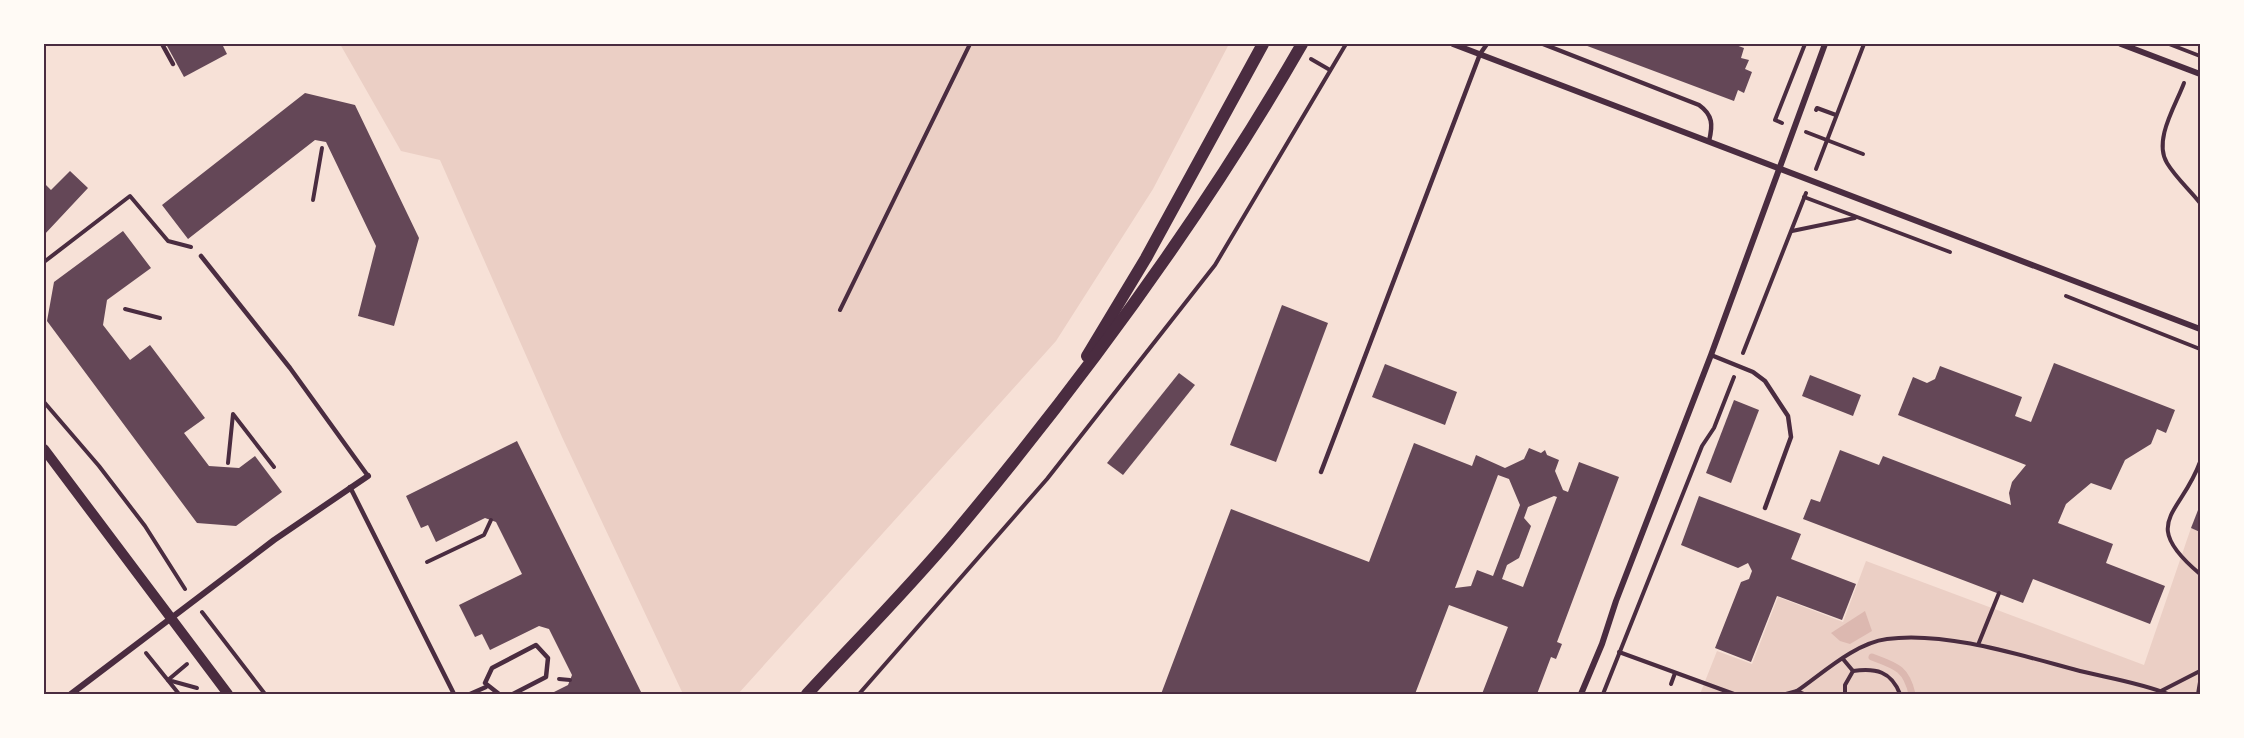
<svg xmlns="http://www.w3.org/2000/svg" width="2244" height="738" viewBox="0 0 2244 738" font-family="Roboto,sans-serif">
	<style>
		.green { fill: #ebcfc5 }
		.water { fill: #dcb8b0 }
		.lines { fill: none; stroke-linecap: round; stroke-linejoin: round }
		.stream { stroke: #dcb8b0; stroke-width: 7 }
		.building { fill: #644757; fill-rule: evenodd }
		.path { stroke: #4a2c40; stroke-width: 4 }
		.service { stroke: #4a2c40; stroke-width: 4.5 }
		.minor { stroke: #4a2c40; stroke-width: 6 }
		.tertiary { stroke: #4a2c40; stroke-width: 10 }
		.secondary { stroke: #4a2c40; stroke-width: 12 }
		.neatline { fill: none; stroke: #4a2c40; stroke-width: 2 }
	</style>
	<rect width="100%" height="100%" fill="#f7e1d7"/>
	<!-- green -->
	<g class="green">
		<path d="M 340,44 L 1229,44 L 1153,189 L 1056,341 L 738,694 L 683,694 L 562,437 L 440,160 L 401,151 Z"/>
		<path d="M 2191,528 L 2200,532 L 2200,694 L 1700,694 L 1717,651 L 1752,664 L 1778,597 L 1843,622 L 1866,561 L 2144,665 Z"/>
	</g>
	<!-- water -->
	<path class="water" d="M 1865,611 L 1872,631 L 1850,644 L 1840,641 L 1831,633 Z"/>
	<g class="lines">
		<!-- stream -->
		<path class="stream" d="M 1872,657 C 1896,666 1906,668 1912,694"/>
	</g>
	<!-- building -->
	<g class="building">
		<path d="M 166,44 L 222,44 L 227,54 L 184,77 Z"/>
		<path d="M 1582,44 L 1733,44 L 1744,48 L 1741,58 L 1749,60 L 1745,69 L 1752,72 L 1744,93 L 1738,90 L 1734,101 Z"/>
		<path d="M 305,93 L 355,105 L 419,238 L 394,326 L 358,316 L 376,246 L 326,142 L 315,140 L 188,239 L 162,205 Z"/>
		<path d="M 70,171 L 88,188 L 44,235 L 44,183 L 51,190 Z"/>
		<path d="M 123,231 L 151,268 L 107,300 L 103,325 L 130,360 L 150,345 L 205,418 L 184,433 L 209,466 L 239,468 L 255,456 L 282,492 L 236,526 L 197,523 L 47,321 L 54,282 Z"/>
		<path d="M 1282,305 L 1328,323 L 1276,462 L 1230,445 Z"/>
		<path d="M 2054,363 L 2175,410 L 2166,433 L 2157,429 L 2151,444 L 2125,460 L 2111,490 L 2091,483 L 2066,504 L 2058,523 L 2113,544 L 2106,563 L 2165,586 L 2150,624 L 2033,579 L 2023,603 L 1803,519 L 1811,499 L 1820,502 L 1840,450 L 1879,465 L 1883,456 L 2011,505 L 2009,493 L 2012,482 L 2026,465 L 1898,415 L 1913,377 L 1927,383 L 1935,379 L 1940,366 L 2022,397 L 2015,416 L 2031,422 Z"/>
		<path d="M 1385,364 L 1457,392 L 1445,425 L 1372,397 Z"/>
		<path d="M 1179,373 L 1195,385 L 1123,475 L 1107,463 Z"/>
		<path d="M 1810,375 L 1861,395 L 1853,416 L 1802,396 Z"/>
		<path d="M 1734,400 L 1759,410 L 1731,483 L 1706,473 Z"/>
		<path d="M 517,441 L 642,694 L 550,694 L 568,685 L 572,675 L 549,629 L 539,626 L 490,650 L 482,634 L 475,637 L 459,605 L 522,574 L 496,522 L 485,518 L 436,542 L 428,525 L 421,528 L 406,496 Z"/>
		<path d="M 1414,443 L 1472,466 L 1476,455 L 1505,468 L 1524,459 L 1529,448 L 1541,453 L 1545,450 L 1547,455 L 1559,460 L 1555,471 L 1563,490 L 1568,492 L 1579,462 L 1619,477 L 1557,642 L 1562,644 L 1556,659 L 1551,657 L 1537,694 L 1482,694 L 1508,627 L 1449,605 L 1415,694 L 1161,694 L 1231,509 L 1369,562 ZM 1498,475 L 1509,479 L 1520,505 L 1493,576 L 1477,570 L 1471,586 L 1455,588 ZM 1554,496 L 1557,497 L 1523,587 L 1502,579 L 1507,565 L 1519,558 L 1531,526 L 1524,518 L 1528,507 Z"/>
		<path d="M 1699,496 L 1801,534 L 1791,559 L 1856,584 L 1842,620 L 1777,596 L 1751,662 L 1715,648 L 1741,582 L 1749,579 L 1752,571 L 1748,563 L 1738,568 L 1681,545 Z"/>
		<path d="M 2200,505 L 2200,532 L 2191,528 Z"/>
	</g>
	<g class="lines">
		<!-- path -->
		<g class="path">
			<path d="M 2169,44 L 2200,56"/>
			<path d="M 1311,59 L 1330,70"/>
			<path d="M 2184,83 C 2176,105 2153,140 2167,163 C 2176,178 2190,190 2200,203"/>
			<path d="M 1816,110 L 1817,108 L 1836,115"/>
			<path d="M 1782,123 L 1775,120 L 1805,44"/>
			<path d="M 1806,132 L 1863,154"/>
			<path d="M 1816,169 L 1864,44"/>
			<path d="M 1804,197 L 1950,252"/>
			<path d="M 313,200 L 322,148"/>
			<path d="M 1792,231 L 1855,218"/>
			<path d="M 44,262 L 130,196 L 168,241 L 191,247"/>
			<path d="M 2066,296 L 2200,349"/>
			<path d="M 125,309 L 160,318"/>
			<path d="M 840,310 L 970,44"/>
			<path d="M 1743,353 L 1806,193"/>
			<path d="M 44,402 L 99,466 L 145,526 L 185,589"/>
			<path d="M 2200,462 C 2181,515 2138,522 2200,574"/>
			<path d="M 228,463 L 233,414 L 274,467"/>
			<path d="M 427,562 L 484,535 L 491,520"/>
			<path d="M 202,612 L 265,694"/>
			<path d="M 1978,645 L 1999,593"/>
			<path d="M 1619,652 L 1734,694"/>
			<path d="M 146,653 L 179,694"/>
			<path d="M 1843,659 L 1853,671 C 1876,668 1891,671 1900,694"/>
			<path d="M 187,664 L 168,680 L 197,688"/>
			<path d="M 559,679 L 570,680"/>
			<path d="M 1671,684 L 1675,673"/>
			<path d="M 2161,691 L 2200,671"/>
			<path d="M 859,694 L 1047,479 L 1215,265 L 1346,44"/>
			<path d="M 1603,694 L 1702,446 L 1714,428 L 1734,377"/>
			<path d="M 1786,694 L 1797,691 L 1804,694"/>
			<path d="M 1798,694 L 1797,691 C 1823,673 1855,643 1887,639 C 1946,631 2023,656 2080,671 C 2109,678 2141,683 2168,694"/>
			<path d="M 1845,694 L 1845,685 L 1853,671"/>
			<path d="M 2198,694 L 2200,682"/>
		</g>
		<!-- service -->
		<g class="service">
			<path d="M 162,44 L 173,64"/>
			<path d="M 1543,44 L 1699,105 C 1713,115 1713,125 1709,141"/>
			<path d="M 201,256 L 290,368 L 368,476"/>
			<path d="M 1711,355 L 1753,372 L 1765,381 L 1788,416 L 1791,437 L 1765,508"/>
			<path d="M 1321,472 L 1480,54 L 1487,44"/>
			<path d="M 350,487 L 454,694"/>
			<path d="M 470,694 L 486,687"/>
			<path d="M 499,694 L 485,683 L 492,668 L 536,645 L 548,658 L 546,677 L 513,694"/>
		</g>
		<!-- minor -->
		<g class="minor">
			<path d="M 1453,44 L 2200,329"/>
			<path d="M 2121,44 L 2200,74"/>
			<path d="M 71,694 L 274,540 L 368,476"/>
			<path d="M 1581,694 L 1602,644 L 1616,601 L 1711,355 L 1825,44"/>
		</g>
		<!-- tertiary -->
		<path class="tertiary" d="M 44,449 L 228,694"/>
		<!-- secondary -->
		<g class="secondary">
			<path d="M 1087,356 L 1146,258 L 1263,44"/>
			<path d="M 807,694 C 856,641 907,590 954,534 C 1083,380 1202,218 1302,44"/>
		</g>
	</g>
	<!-- border -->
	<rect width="2244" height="738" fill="none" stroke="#fffaf5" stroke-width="90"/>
	<rect x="45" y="45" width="2154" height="648" class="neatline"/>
</svg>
